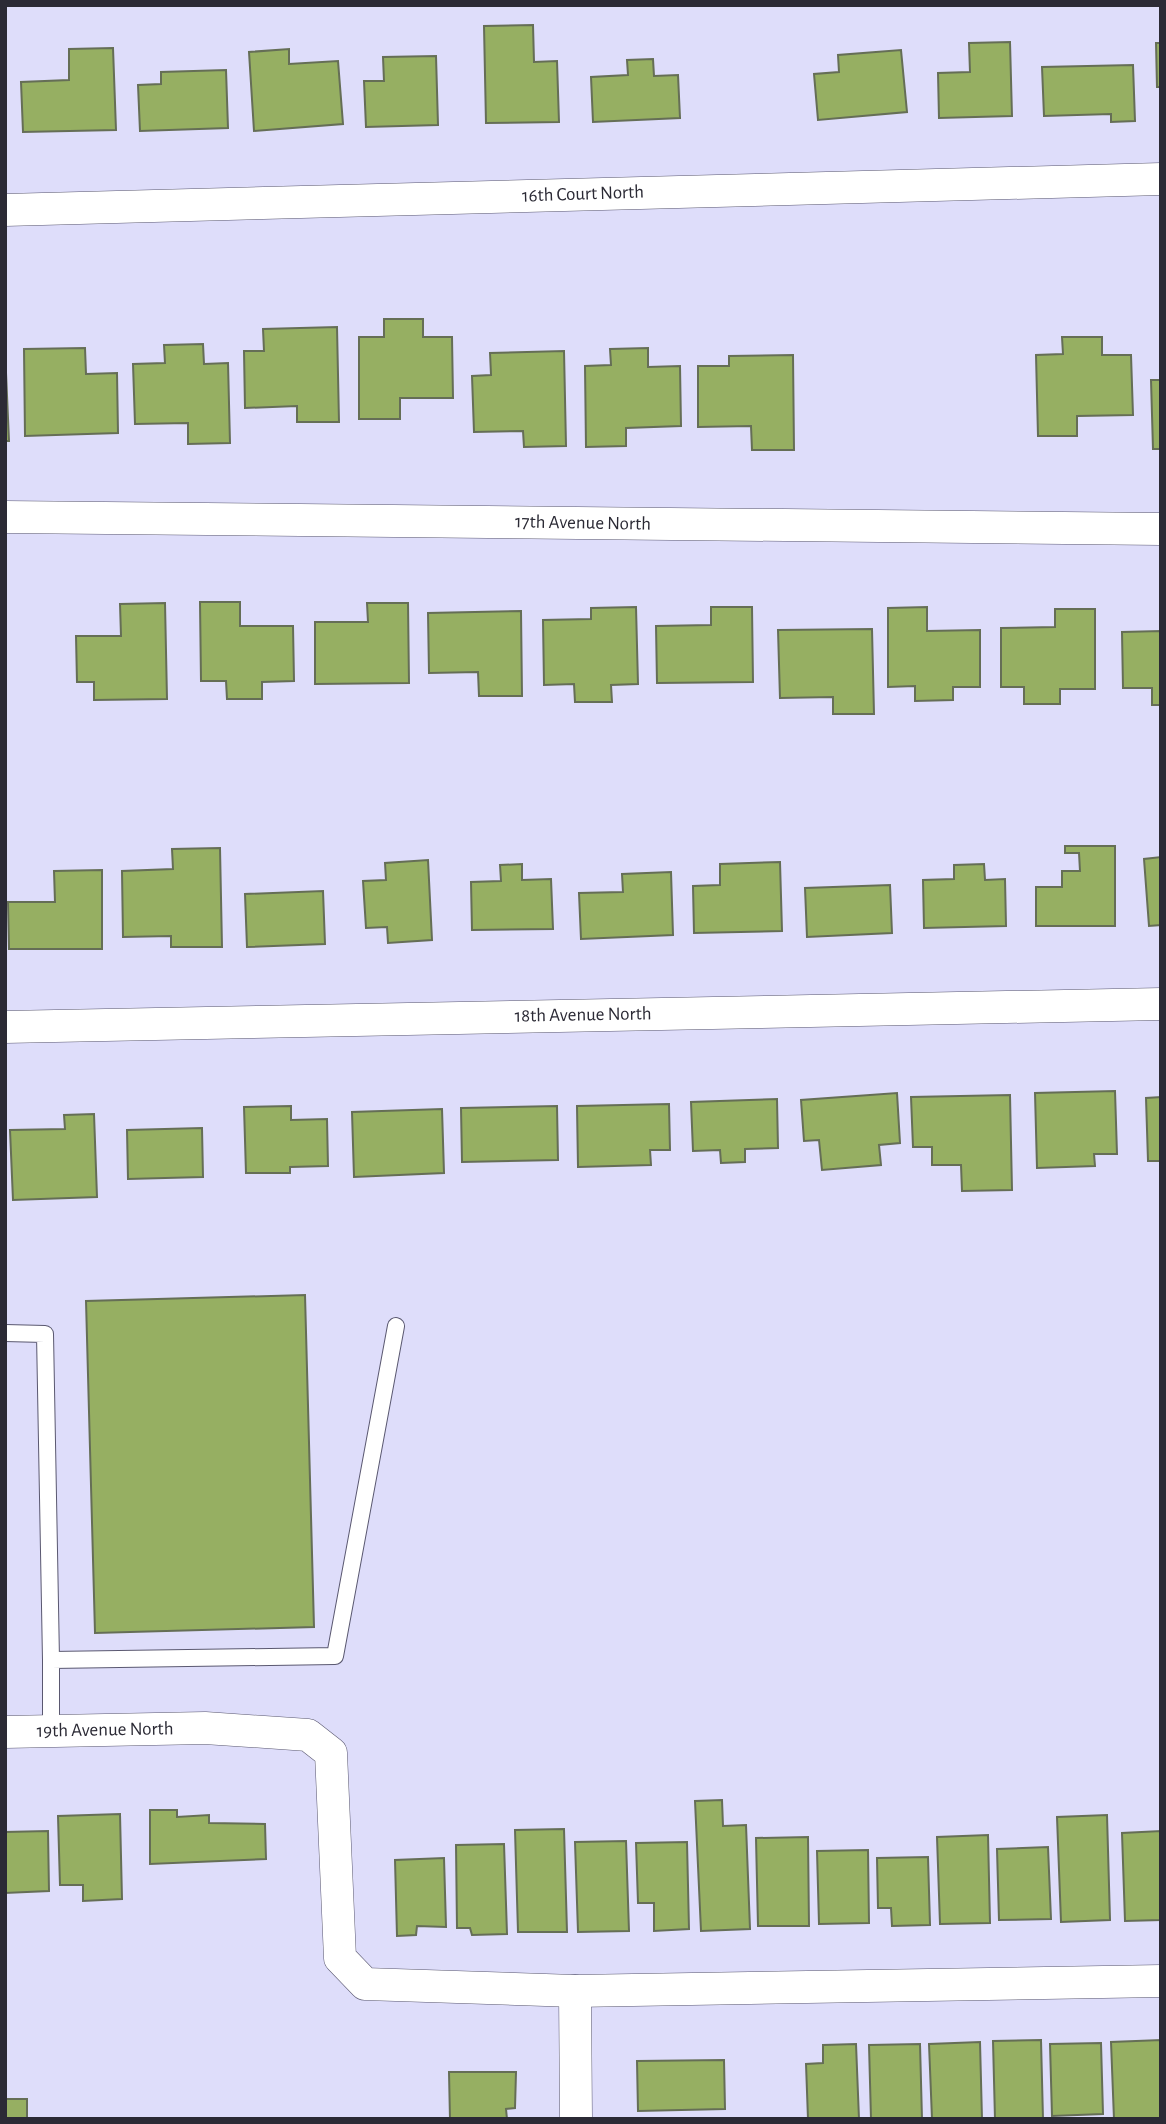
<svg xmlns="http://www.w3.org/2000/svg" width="1166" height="2124" viewBox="0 0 1166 2124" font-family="'Alegreya Sans',sans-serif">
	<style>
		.building { fill: #96af62; stroke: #656e56; stroke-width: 2 }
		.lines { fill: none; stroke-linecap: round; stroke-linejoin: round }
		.lane-casing { stroke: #5a5870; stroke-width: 18 }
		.street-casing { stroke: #5a5870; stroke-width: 33 }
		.lane { stroke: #fff; stroke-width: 16 }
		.street { stroke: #fff; stroke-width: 32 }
		.labels { text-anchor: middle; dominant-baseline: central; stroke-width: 5; stroke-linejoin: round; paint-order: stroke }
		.street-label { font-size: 19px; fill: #2b2a35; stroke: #fff }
	</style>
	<rect width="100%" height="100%" fill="#deddfa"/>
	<!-- building -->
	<g class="building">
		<path d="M 533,25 L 534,62 L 557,61 L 559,122 L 486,123 L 484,26 Z"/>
		<path d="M 1010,42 L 1012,116 L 939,118 L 938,73 L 970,72 L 969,43 Z"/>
		<path d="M 1156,43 L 1161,43 L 1161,87 L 1157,87 Z"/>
		<path d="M 113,48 L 116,130 L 23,132 L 21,82 L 69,80 L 69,49 Z"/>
		<path d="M 289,49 L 289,64 L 338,61 L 343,124 L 254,131 L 249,52 Z"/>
		<path d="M 901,50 L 907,112 L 818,120 L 814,74 L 839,72 L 838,55 Z"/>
		<path d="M 436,56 L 438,125 L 366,127 L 364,81 L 384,81 L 383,57 Z"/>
		<path d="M 653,59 L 654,76 L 678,75 L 680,118 L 593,122 L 591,77 L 628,75 L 627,60 Z"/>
		<path d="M 1133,65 L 1135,121 L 1111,122 L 1111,114 L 1044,116 L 1042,67 Z"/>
		<path d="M 226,70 L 228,128 L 140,131 L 138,85 L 161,84 L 161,72 Z"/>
		<path d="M 384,319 L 423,319 L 423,337 L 452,337 L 453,398 L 400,398 L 400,419 L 359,419 L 359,337 L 384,337 Z"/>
		<path d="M 337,327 L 339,422 L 297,422 L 297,406 L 245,408 L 244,351 L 264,351 L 263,329 Z"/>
		<path d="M 1062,337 L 1102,337 L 1102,355 L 1131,355 L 1133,415 L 1077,416 L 1077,436 L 1038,436 L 1036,355 L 1063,354 Z"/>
		<path d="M 203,344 L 204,364 L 228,363 L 230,443 L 188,444 L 188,423 L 135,424 L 133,364 L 165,363 L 164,345 Z"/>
		<path d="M 85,348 L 86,374 L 117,373 L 118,433 L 25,436 L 24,349 Z"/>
		<path d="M 648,348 L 648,367 L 680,366 L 681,426 L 626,428 L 626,446 L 586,447 L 585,366 L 611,365 L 610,349 Z"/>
		<path d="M 5,350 L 9,441 L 5,441 Z"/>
		<path d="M 564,351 L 566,446 L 524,447 L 523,431 L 474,432 L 472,376 L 491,375 L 490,353 Z"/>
		<path d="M 793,355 L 794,450 L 752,450 L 751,426 L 698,427 L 698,366 L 729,366 L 729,356 Z"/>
		<path d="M 1151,380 L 1161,380 L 1161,449 L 1153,449 Z"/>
		<path d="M 200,602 L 240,602 L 240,626 L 293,626 L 294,681 L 262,682 L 262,699 L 227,699 L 226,681 L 201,681 Z"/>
		<path d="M 165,603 L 167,699 L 94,700 L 94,682 L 77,682 L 76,636 L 121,636 L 120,604 Z"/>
		<path d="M 367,603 L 408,603 L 409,683 L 315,684 L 315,622 L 368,622 Z"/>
		<path d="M 636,607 L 638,684 L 611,685 L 612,702 L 575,702 L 574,684 L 544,685 L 543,620 L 591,619 L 591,608 Z"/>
		<path d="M 711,607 L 752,607 L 753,682 L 657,683 L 656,626 L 711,625 Z"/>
		<path d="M 927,607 L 927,631 L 980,630 L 980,687 L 953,687 L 953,700 L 915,701 L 915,686 L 888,687 L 888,608 Z"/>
		<path d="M 1055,609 L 1095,609 L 1095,689 L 1060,689 L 1060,704 L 1024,704 L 1024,687 L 1001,687 L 1001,628 L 1055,627 Z"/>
		<path d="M 521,611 L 522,696 L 479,696 L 478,672 L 429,673 L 428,613 Z"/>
		<path d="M 872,629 L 874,714 L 833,714 L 833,697 L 780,698 L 778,630 Z"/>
		<path d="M 1161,631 L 1161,705 L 1152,705 L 1152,688 L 1123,688 L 1122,632 Z"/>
		<path d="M 1065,846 L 1115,846 L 1115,926 L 1036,926 L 1036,887 L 1062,887 L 1062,871 L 1080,871 L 1079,853 L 1065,853 Z"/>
		<path d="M 220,848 L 222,947 L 171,947 L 171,936 L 123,937 L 122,871 L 173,869 L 172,849 Z"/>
		<path d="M 1161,857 L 1161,925 L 1149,926 L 1144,859 Z"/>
		<path d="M 428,860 L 432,940 L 388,943 L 387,927 L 366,928 L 363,881 L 386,880 L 385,863 Z"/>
		<path d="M 780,862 L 782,931 L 694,933 L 693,886 L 720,885 L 720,864 Z"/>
		<path d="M 522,864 L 522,880 L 551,879 L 553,929 L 472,930 L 471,882 L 501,881 L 500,865 Z"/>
		<path d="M 984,864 L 985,880 L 1005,879 L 1006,926 L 924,928 L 923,880 L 954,879 L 954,865 Z"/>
		<path d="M 102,870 L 102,949 L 9,949 L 8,902 L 55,902 L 54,871 Z"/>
		<path d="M 671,872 L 673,935 L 581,939 L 579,893 L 623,892 L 622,874 Z"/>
		<path d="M 890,885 L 892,933 L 807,937 L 805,888 Z"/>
		<path d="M 323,891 L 325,944 L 247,947 L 245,894 Z"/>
		<path d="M 1115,1091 L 1117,1154 L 1094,1154 L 1095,1166 L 1037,1168 L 1035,1093 Z"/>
		<path d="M 897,1093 L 900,1143 L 879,1145 L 881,1165 L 822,1170 L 819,1140 L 804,1141 L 801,1100 Z"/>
		<path d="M 1010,1095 L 1012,1190 L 962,1191 L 961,1165 L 932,1165 L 932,1147 L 913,1147 L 911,1097 Z"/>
		<path d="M 1161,1097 L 1161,1161 L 1148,1161 L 1146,1098 Z"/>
		<path d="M 777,1099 L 778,1148 L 745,1149 L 745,1162 L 721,1163 L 720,1150 L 693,1151 L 691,1102 Z"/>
		<path d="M 669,1104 L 670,1150 L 650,1150 L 651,1165 L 578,1167 L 577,1106 Z"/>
		<path d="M 291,1106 L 291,1120 L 327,1119 L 328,1166 L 290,1167 L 290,1173 L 246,1173 L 244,1107 Z"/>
		<path d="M 557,1106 L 558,1160 L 462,1162 L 461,1108 Z"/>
		<path d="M 442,1109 L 444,1173 L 354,1177 L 352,1112 Z"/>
		<path d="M 94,1114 L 97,1197 L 13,1200 L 10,1130 L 65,1129 L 64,1115 Z"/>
		<path d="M 202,1128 L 203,1177 L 128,1179 L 127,1130 Z"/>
		<path d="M 305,1295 L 314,1627 L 95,1633 L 86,1301 Z"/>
		<path d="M 722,1800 L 723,1826 L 746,1825 L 750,1929 L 701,1931 L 695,1801 Z"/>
		<path d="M 150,1810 L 177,1810 L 177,1817 L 209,1815 L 209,1823 L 265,1824 L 266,1859 L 150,1864 Z"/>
		<path d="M 120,1814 L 122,1899 L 83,1901 L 83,1885 L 60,1885 L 58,1816 Z"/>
		<path d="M 1107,1815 L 1110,1920 L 1061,1922 L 1057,1817 Z"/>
		<path d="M 564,1829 L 567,1932 L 518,1932 L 515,1830 Z"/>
		<path d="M 48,1831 L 49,1891 L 5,1893 L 5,1832 Z"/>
		<path d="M 1161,1831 L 1161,1920 L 1125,1921 L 1122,1833 Z"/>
		<path d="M 988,1835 L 990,1923 L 940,1924 L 937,1837 Z"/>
		<path d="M 808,1837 L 809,1926 L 758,1926 L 756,1838 Z"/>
		<path d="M 626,1841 L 629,1931 L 578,1932 L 575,1842 Z"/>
		<path d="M 687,1842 L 689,1929 L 654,1931 L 654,1903 L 638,1903 L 636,1843 Z"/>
		<path d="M 504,1844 L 507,1934 L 472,1935 L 470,1928 L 457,1928 L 456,1845 Z"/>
		<path d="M 1048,1847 L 1051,1919 L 999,1920 L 997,1849 Z"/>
		<path d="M 868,1850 L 869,1923 L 819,1924 L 817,1851 Z"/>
		<path d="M 928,1857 L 930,1925 L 892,1926 L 891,1908 L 878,1908 L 877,1858 Z"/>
		<path d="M 444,1858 L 446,1927 L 417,1926 L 416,1935 L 397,1936 L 395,1860 Z"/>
		<path d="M 1041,2040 L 1043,2119 L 995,2119 L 993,2041 Z"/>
		<path d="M 1161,2040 L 1161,2119 L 1114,2119 L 1111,2042 Z"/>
		<path d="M 980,2042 L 982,2119 L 932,2119 L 929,2044 Z"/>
		<path d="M 1101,2043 L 1103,2114 L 1052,2116 L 1050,2044 Z"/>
		<path d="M 856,2044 L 859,2119 L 808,2119 L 806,2064 L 823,2063 L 823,2045 Z"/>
		<path d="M 920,2044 L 922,2119 L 871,2119 L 869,2045 Z"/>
		<path d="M 724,2060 L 725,2109 L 638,2111 L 637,2061 Z"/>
		<path d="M 449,2072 L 516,2072 L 515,2108 L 506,2109 L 507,2119 L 450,2119 Z"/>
		<rect x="5" y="2099" width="22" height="20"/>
	</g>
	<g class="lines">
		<!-- lane casing -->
		<g class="lane-casing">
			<g id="lane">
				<path d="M 5,1333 L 45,1334 L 51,1660"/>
				<path d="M 51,1731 L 51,1660 L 335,1656 L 396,1326"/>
			</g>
		</g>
		<!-- street casing -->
		<g class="street-casing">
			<g id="street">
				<path d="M 5,210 L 1161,179"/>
				<path d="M 5,517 L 1161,529"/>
				<path d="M 5,1027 L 1161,1004"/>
				<path d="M 5,1732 L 205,1728 L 308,1735 L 331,1753 L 340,1958 L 365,1984 L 575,1991 L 1161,1981"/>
				<path d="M 575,1991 L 576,2119"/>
			</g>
		</g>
		<!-- lane -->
		<use href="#lane" class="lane"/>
		<!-- street -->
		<use href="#street" class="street"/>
	</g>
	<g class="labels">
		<!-- street labels -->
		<g class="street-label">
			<text transform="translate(583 194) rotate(-2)">16th Court North</text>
			<text transform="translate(583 523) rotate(1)">17th Avenue North</text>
			<text transform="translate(583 1015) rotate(-1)">18th Avenue North</text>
			<text transform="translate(105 1730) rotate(-1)">19th Avenue North</text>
		</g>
	</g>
	<!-- border -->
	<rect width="1166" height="2124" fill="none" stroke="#2b2a35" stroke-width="14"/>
</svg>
